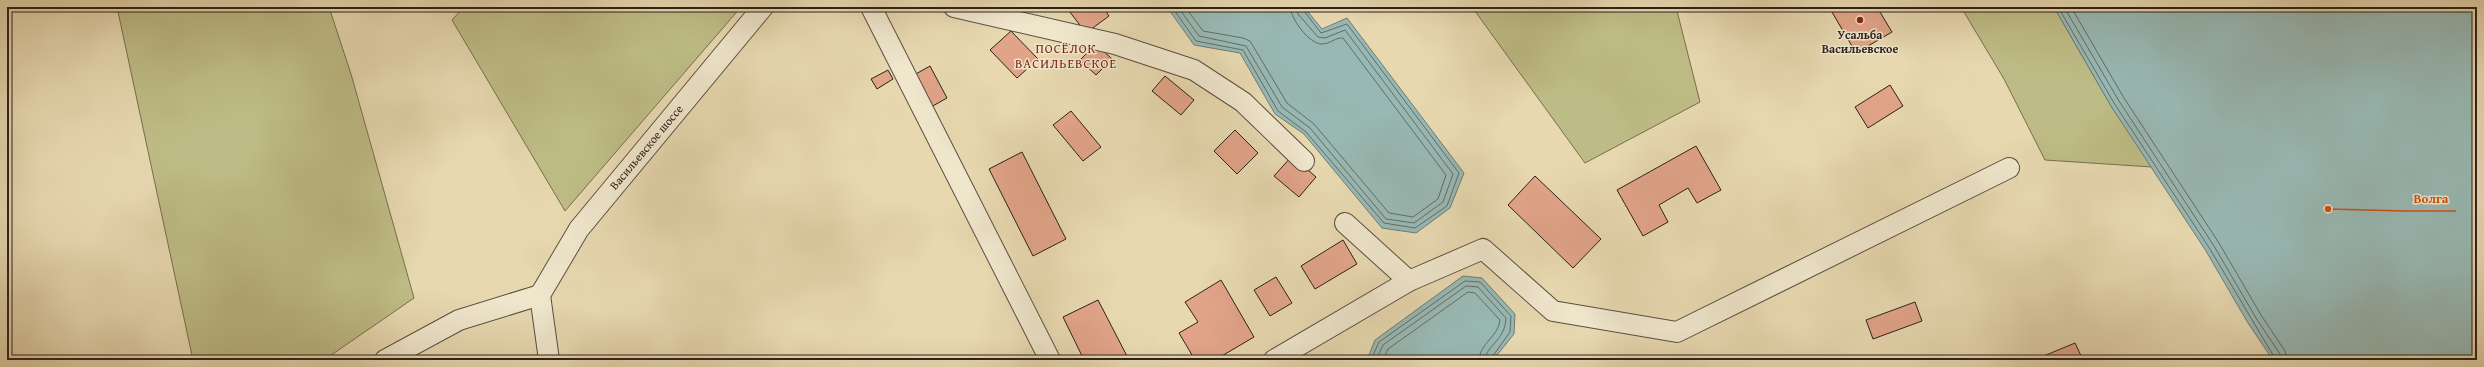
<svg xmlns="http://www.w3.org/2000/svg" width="2484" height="367" viewBox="0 0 2484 367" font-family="'Gentium Book Plus',serif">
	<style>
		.green { fill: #bebc86; stroke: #766e50 }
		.water { fill: #98b8b3; stroke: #6d7c76 }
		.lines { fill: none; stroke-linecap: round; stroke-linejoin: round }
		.shore { stroke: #626c67; stroke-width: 1 }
		.building { fill: #e1a489; stroke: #2d211b }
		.minor-casing { stroke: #5c4f40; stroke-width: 22 }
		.minor { stroke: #efe6cc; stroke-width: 20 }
		.poi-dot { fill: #8f2418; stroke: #efe6cc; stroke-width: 1.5 }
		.labels { text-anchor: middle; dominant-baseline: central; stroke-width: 3; stroke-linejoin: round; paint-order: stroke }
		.poi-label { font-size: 12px; font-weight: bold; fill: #2d211b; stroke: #efe6cc }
		.street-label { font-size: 12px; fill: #2d211b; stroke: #efe6cc }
		.neighbourhood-label { font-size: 13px; letter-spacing: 1px; fill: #7a1f14; stroke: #efe6cc }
		.leader { fill: none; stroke: #cc510e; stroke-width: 1.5 }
		.callout-dot { fill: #cc510e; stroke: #efe6cc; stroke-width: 1.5 }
		.callout-label { font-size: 13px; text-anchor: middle; font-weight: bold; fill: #cc510e; stroke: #efe6cc; stroke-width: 3; stroke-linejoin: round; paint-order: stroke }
	</style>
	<rect width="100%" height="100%" fill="#e7d8b0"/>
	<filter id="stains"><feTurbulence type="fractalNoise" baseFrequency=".005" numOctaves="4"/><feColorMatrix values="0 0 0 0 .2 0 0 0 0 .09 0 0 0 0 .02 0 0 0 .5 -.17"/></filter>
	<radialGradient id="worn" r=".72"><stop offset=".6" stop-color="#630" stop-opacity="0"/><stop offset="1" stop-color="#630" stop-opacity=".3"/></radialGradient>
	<!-- green -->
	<g class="green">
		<path d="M 117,7 L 329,7 L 351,74 L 414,298 L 324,360 L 193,360 Z"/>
		<path d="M 464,7 L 741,7 L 565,211 L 452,20 Z"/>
		<path d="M 1472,7 L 1676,7 L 1700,102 L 1585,163 Z"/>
		<path d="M 1961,7 L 2054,7 L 2111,106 L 2152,167 L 2045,160 L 2004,79 Z"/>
	</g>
	<!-- water -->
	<g class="water">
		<path d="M 1167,7 L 1304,7 L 1322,29 L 1347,18 L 1464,173 L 1450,208 L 1416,233 L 1382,228 L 1304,134 L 1275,114 L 1240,53 L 1194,45 Z"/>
		<path d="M 2054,7 L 2477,7 L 2477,360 L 2273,360 L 2248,323 L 2206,251 L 2111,106 Z"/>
		<path d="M 1463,276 L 1482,278 L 1515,314 L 1514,334 L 1493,360 L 1367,360 L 1375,340 Z"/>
	</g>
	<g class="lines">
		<!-- shore -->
		<g class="shore">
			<path d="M 1172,7 L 1196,41 L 1243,50 L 1278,111 L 1306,132 L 1384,223 L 1415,228 L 1447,206 L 1459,173 L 1347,24 L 1321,33 L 1301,7"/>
			<path d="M 1178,7 L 1199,36 L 1246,46 L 1282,107 L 1310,128 L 1386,219 L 1414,223 L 1443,202 L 1453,174 L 1345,30 L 1325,38 L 1318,37 L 1298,14 L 1296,7"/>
			<path d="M 1185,7 L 1203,31 L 1243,38 L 1250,41 L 1287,103 L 1314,124 L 1389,213 L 1413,217 L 1438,199 L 1446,175 L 1343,38 C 1336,37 1330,44 1322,44 C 1309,44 1291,19 1290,7"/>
			<path d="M 2058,7 L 2114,103 L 2210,249 L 2276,360"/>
			<path d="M 2064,7 L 2119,101 L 2214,246 L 2256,318 L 2280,354 L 2281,360"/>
			<path d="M 2071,7 L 2124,98 L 2219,243 L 2261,315 L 2285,351 L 2287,360"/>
			<path d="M 1371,360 L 1379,342 L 1465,281 L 1480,282 L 1511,316 L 1510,332 L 1490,360"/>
			<path d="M 1376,360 L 1383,345 L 1466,286 L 1478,287 L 1506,318 C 1505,341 1486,345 1485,360"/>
			<path d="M 1383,360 L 1388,349 L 1468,292 L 1475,293 L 1500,320 C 1499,336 1479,344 1479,360"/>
		</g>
	</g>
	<!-- building -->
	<g class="building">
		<path d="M 1066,7 L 1103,7 L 1109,16 L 1086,33 Z"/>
		<path d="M 1829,7 L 1877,7 L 1892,32 L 1856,53 Z"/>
		<path d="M 1011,31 L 1038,59 L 1017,78 L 990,50 Z"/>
		<path d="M 1096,44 L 1112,59 L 1096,75 L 1080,60 Z"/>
		<path d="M 930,66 L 947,98 L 931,107 L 914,75 Z"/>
		<path d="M 888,70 L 893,79 L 877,89 L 871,79 Z"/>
		<path d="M 1165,76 L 1194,100 L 1181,115 L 1152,91 Z"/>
		<path d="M 1890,85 L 1903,106 L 1868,128 L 1855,107 Z"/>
		<path d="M 1071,111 L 1101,147 L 1083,161 L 1053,125 Z"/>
		<path d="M 1235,130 L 1258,153 L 1237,174 L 1214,151 Z"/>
		<path d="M 1696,146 L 1721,190 L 1697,203 L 1688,188 L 1659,205 L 1668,222 L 1643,236 L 1617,190 Z"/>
		<path d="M 1022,152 L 1066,239 L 1033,256 L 989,169 Z"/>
		<path d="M 1292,156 L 1316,177 L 1299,197 L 1274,176 Z"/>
		<path d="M 1535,176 L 1601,239 L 1573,268 L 1508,205 Z"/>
		<path d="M 1343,240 L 1357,264 L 1315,289 L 1301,266 Z"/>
		<path d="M 1276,277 L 1292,303 L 1270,316 L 1254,290 Z"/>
		<path d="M 1221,280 L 1254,337 L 1215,360 L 1195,360 L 1179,333 L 1198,322 L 1185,302 Z"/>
		<path d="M 1098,300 L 1129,360 L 1084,360 L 1063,317 Z"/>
		<path d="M 1915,302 L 1922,321 L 1873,339 L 1866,320 Z"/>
		<path d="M 2075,343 L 2083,360 L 2034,360 Z"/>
	</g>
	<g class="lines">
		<!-- minor casing -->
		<g class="minor-casing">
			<g id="minor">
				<path d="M 871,7 L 1050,360"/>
				<path d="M 954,7 L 1115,44 L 1194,70 L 1243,102 L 1304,161"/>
				<path d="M 1345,223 L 1409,281"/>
				<path d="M 540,295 L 579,229 L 763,7"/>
				<path d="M 540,295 L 549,360"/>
				<path d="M 385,360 L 459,320 L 540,295"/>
				<path d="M 1274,360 L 1409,281 L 1483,249 L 1553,311 L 1677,332 L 2009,168"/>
			</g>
		</g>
		<!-- minor -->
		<use href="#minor" class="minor"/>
	</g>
	<!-- markers -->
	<circle class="poi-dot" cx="1860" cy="20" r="4"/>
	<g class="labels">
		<!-- poi labels -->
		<g class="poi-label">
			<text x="1860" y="34">Усальба<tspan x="1860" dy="14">Васильевское</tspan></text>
		</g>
		<!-- street labels -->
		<g class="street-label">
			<text transform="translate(646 147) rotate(-50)">Васильевское шоссе</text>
		</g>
		<!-- neighbourhood labels -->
		<g class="neighbourhood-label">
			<text x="1066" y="48">ПОСЁЛОК<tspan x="1066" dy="15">ВАСИЛЬЕВСКОЕ</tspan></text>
		</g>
	</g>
	<!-- callouts -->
	<path class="leader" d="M2328 209L2405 211H2456"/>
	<circle class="callout-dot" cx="2328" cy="209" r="4"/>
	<g class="callout-label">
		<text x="2431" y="203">Волга</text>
	</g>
	<!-- margin -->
	<rect width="2484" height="367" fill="none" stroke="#e7d8b0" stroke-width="24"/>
	<rect x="8" y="8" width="2468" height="351" fill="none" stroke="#2d211b" stroke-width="2"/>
	<rect x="12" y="12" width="2460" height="343" fill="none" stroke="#2d211b"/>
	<rect width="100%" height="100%" filter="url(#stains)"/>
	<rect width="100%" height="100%" fill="url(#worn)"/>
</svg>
